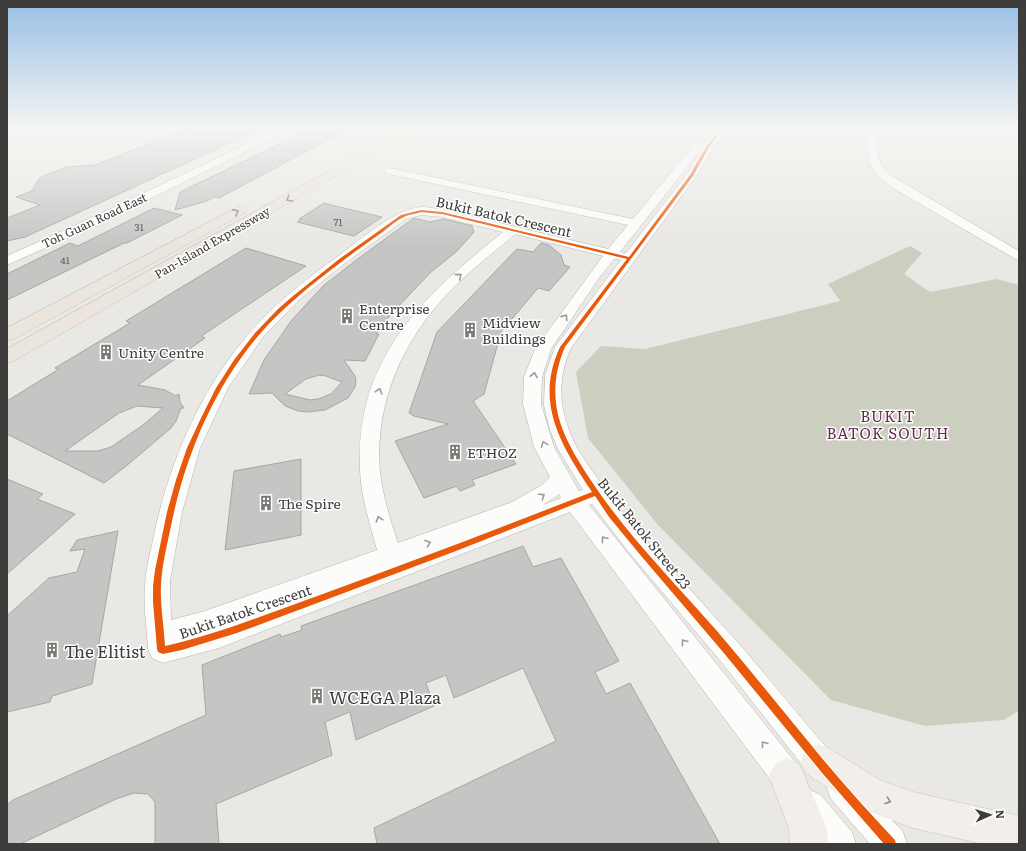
<svg xmlns="http://www.w3.org/2000/svg" width="1026" height="851" viewBox="0 0 1026 851" font-family="Literata,serif">
	<style>
		.green { fill: #cccfc0 }
		.building { fill: #c5c5c3; stroke: #a6a6a4; fill-rule: evenodd }
		.lines { fill: none; stroke-linecap: round; stroke-linejoin: round }
		.minor-casing { stroke: #b3b3b1; stroke-width: 1 }
		.major-casing { stroke: #c5c5c3; stroke-width: 1 }
		.highway-casing { stroke: #c5c5c3; stroke-width: 1 }
		.minor { fill: #fcfcfb; fill-rule: evenodd }
		.major { fill: #f2eee9; fill-rule: evenodd }
		.highway { fill: #ece5dd; fill-rule: evenodd }
		.cycleway-casing { stroke: #fff; stroke-width: 2 }
		.cycleway { fill: #e8590c; fill-rule: evenodd }
		.oneway { stroke: #8c8984 }
		.oneway2 { stroke: #9d9c9b }
		.oneway3 { stroke: #8f8d89 }
		.labels { text-anchor: middle; dominant-baseline: central; stroke-width: 3; stroke-linejoin: round; paint-order: stroke }
		.far-number-label { font-size: 10px; fill: #605f5d }
		.far-street-label { font-size: 12px; fill: #3e3d3b; stroke: #fff }
		.street-label { font-size: 14px; fill: #3e3d3b; stroke: #fff }
		.poi-label { font-size: 14px; fill: #3e3d3b; stroke: #fff; text-anchor: start }
		.neighbourhood-label { font-size: 15px; letter-spacing: 1px; fill: #662b52; stroke: #fff }
		.near-poi-label { font-size: 17px; fill: #3e3d3b; stroke: #fff; text-anchor: start }
	</style>
	<rect width="100%" height="100%" fill="#e9e8e5"/>
	<!-- green -->
	<path class="green" d="M 910,246 L 922,253 L 904,274 L 930,292 L 997,279 L 1019,285 L 1019,711 L 1003,720 L 925,726 L 831,700 L 658,525 L 588,438 L 576,372 L 601,346 L 645,349 L 840,301 L 828,284 Z"/>
	<!-- building -->
	<g class="building">
		<path d="M 191,127 L 265,127 L 25,237 L 7,241 L 7,218 L 40,205 L 16,197 L 32,191 L 38,180 L 43,176 L 67,167 L 95,165 Z"/>
		<path d="M 315,127 L 352,127 L 219,198 L 214,197 L 207,201 L 175,210 L 180,192 Z"/>
		<path d="M 324,203 L 327,204 L 382,217 L 354,236 L 297,222 L 302,219 L 299,219 Z"/>
		<path d="M 154,208 L 182,215 L 127,243 L 124,243 L 7,300 L 7,274 L 70,243 L 78,246 Z"/>
		<path d="M 414,218 L 430,222 L 444,219 L 472,226 L 474,232 L 456,252 L 431,272 L 391,314 L 376,334 L 379,334 L 365,361 L 344,360 L 355,376 L 356,381 L 355,387 L 348,398 L 325,410 L 307,412 L 298,411 L 285,406 L 272,393 L 249,394 L 264,360 L 291,321 L 323,286 L 359,258 ZM 319,375 L 326,376 L 342,382 L 331,394 L 318,399 L 310,400 L 285,394 L 306,379 Z"/>
		<path d="M 541,243 L 549,245 L 561,255 L 564,265 L 570,267 L 549,291 L 538,288 L 501,332 L 484,394 L 473,401 L 516,464 L 472,480 L 475,485 L 460,491 L 457,486 L 424,498 L 395,441 L 448,424 L 414,416 L 409,413 L 437,332 L 517,249 L 533,252 Z"/>
		<path d="M 246,248 L 306,266 L 203,335 L 202,337 L 205,338 L 138,385 L 165,390 L 176,396 L 179,394 L 180,402 L 184,408 L 181,408 L 176,421 L 171,428 L 125,467 L 104,483 L 7,434 L 7,401 L 59,369 L 55,368 L 130,323 L 126,321 ZM 137,406 L 163,408 L 143,425 L 111,447 L 98,451 L 65,451 L 119,413 Z"/>
		<path d="M 301,459 L 301,535 L 225,550 L 234,471 Z"/>
		<path d="M 7,479 L 43,494 L 37,499 L 75,514 L 7,574 Z"/>
		<path d="M 118,531 L 92,684 L 52,696 L 50,702 L 7,712 L 7,616 L 49,578 L 77,572 L 85,549 L 70,551 L 77,540 Z"/>
		<path d="M 523,546 L 533,567 L 561,558 L 619,661 L 595,672 L 606,694 L 630,683 L 720,844 L 377,844 L 374,828 L 556,741 L 523,668 L 454,698 L 446,675 L 426,683 L 434,706 L 356,740 L 350,712 L 325,722 L 332,755 L 216,804 L 219,844 L 155,844 L 155,802 L 148,794 L 134,793 L 116,799 L 20,844 L 7,844 L 7,805 L 13,800 L 206,715 L 202,665 L 280,634 L 281,637 L 302,630 L 301,626 Z"/>
	</g>
	<g class="lines">
		<!-- minor casing -->
		<g class="minor-casing">
			<g id="minor">
				<path d="M 283,127 L 295,127 L 97,225 L 7,265 L 7,256 L 89,219 Z"/>
				<path d="M 718,127 L 728,127 L 713,148 L 697,175 L 571,348 C 559,374 558,403 569,430 C 575,448 587,463 598,479 C 634,531 679,576 721,624 C 761,667 796,714 835,757 L 839,768 L 836,775 L 842,773 L 853,777 L 903,832 L 907,844 L 870,844 L 831,799 L 827,788 L 830,781 L 824,783 L 813,779 L 723,664 L 627,550 L 592,504 L 589,505 L 803,772 L 807,783 L 803,793 L 810,790 L 821,795 L 852,832 L 856,844 L 820,844 L 799,817 L 794,806 L 799,796 L 792,798 L 781,794 L 570,512 L 219,648 L 163,663 L 152,658 L 148,649 C 147,628 143,607 145,586 C 146,566 152,546 156,526 C 172,456 203,385 252,330 C 278,301 309,277 341,254 C 363,238 393,210 421,207 C 428,207 435,209 442,209 L 608,249 L 628,225 L 389,174 L 385,173 L 384,171 L 385,169 L 389,168 L 633,219 L 695,143 L 703,143 L 704,145 L 703,147 L 620,252 L 626,253 L 687,174 L 703,147 ZM 421,215 L 442,217 L 503,232 C 423,296 355,358 360,470 C 361,497 370,524 377,550 L 205,611 L 171,620 L 170,581 L 182,512 L 200,448 L 228,388 L 263,337 L 299,300 L 344,264 L 406,219 ZM 515,234 L 603,256 L 535,349 L 524,377 L 523,404 L 534,447 L 550,477 L 542,485 L 512,502 L 398,543 C 390,520 383,496 380,472 C 374,402 404,337 453,288 C 472,269 494,252 515,234 ZM 614,259 L 621,260 L 555,347 L 545,375 L 544,405 L 550,430 L 558,449 L 583,490 L 579,491 L 554,447 L 541,404 L 542,377 L 551,349 L 599,278 ZM 559,494 L 561,498 L 543,505 Z"/>
				<path d="M 871,127 L 881,127 C 875,148 873,159 890,175 L 1019,251 L 1019,261 L 896,190 C 869,171 862,159 871,127 Z"/>
				<path d="M 958,127 L 992,127 L 1019,129 L 1019,135 L 963,130 Z"/>
			</g>
		</g>
		<!-- major casing -->
		<g class="major-casing">
			<g id="major">
				<path d="M 818,744 L 830,749 L 880,780 L 913,792 L 1019,816 L 1019,844 L 983,844 L 913,828 L 870,812 L 857,807 L 806,773 L 801,761 L 806,749 Z"/>
				<path d="M 787,758 L 799,764 L 827,829 L 828,844 L 790,844 L 789,829 L 769,776 L 775,764 Z"/>
			</g>
		</g>
		<!-- highway casing -->
		<g class="highway-casing">
			<g id="highway">
				<path d="M 408,127 L 421,127 L 14,361 L 7,363 L 7,349 Z"/>
				<path d="M 240,206 L 245,207 L 247,210 L 245,213 L 14,339 L 7,341 L 7,328 Z"/>
			</g>
		</g>
		<!-- minor -->
		<use href="#minor" class="minor"/>
		<!-- major -->
		<use href="#major" class="major"/>
		<!-- highway -->
		<use href="#highway" class="highway"/>
		<!-- cycleway casing -->
		<g class="cycleway-casing">
			<path id="cycleway" d="M 722,127 L 724,127 L 709,147 L 693,176 L 565,347 C 554,372 552,399 561,425 C 568,445 580,464 592,482 C 628,536 674,582 717,631 C 752,672 786,715 821,757 C 845,786 870,813 895,840 L 896,844 L 884,844 L 823,774 L 723,652 L 642,557 L 609,517 L 595,496 L 456,551 L 237,633 L 182,650 L 163,654 L 158,652 L 157,649 L 153,602 L 153,586 L 155,570 L 167,512 L 176,480 L 187,448 L 201,418 L 216,388 L 234,360 L 255,333 L 278,309 L 293,296 L 338,260 L 401,215 L 421,210 L 442,212 L 629,257 L 690,175 L 706,147 ZM 421,212 L 442,214 L 627,259 L 560,347 C 534,403 561,445 592,492 C 502,527 411,562 320,595 C 269,613 218,634 165,646 C 164,626 160,605 161,585 C 162,565 167,545 171,526 C 185,457 213,389 259,335 C 282,308 311,285 340,263 C 354,252 369,242 384,231 C 390,226 397,220 404,217 C 409,214 416,214 421,212 Z"/>
		</g>
		<!-- cycleway -->
		<use href="#cycleway" class="cycleway"/>
	</g>
	<!-- one-way arrows -->
	<defs><path id="oneway-chevron" d="M-2-3.5L2.5 0L-2 3.5" fill="none" stroke-width="1.6" stroke-linecap="round" stroke-linejoin="round"/></defs>
	<g class="oneway">
		<use href="#oneway-chevron" transform="translate(289 199) rotate(150)"/>
		<use href="#oneway-chevron" transform="translate(236 212) rotate(-28)"/>
	</g>
	<g class="oneway2">
		<use href="#oneway-chevron" transform="translate(459 276) rotate(-40)"/>
		<use href="#oneway-chevron" transform="translate(565 317) rotate(-55)"/>
		<use href="#oneway-chevron" transform="translate(534 375) rotate(-80)"/>
		<use href="#oneway-chevron" transform="translate(379 391) rotate(-73)"/>
		<use href="#oneway-chevron" transform="translate(544 444) rotate(-111)"/>
		<use href="#oneway-chevron" transform="translate(542 496) rotate(-34)"/>
		<use href="#oneway-chevron" transform="translate(379 519) rotate(-108)"/>
		<use href="#oneway-chevron" transform="translate(604 539) rotate(-128)"/>
		<use href="#oneway-chevron" transform="translate(428 543) rotate(-20)"/>
		<use href="#oneway-chevron" transform="translate(684 642) rotate(-128)"/>
		<use href="#oneway-chevron" transform="translate(764 744) rotate(-128)"/>
	</g>
	<use class="oneway3" href="#oneway-chevron" transform="translate(888 801) rotate(20)"/>
	<!-- sky -->
	<linearGradient id="sky" x2="0" y2="1"><stop stop-color="#97bfe5"/><stop offset="0.52" stop-color="#f5f5f3"/><stop offset="1" stop-color="#f5f5f3" stop-opacity="0"/></linearGradient>
	<rect width="1026" height="246" fill="url(#sky)"/>
	<!-- icons -->
	<defs>
		<g id="building-bare" transform="scale(1.2)"><path d="M-4-6H4V6H1V3H-1V6H-4ZM-2.5-4.3h1.7v1.8h-1.7ZM.8-4.3h1.7v1.8H.8ZM-2.5-1h1.7V.8h-1.7ZM.8-1h1.7V.8H.8Z" fill="#7a7976" stroke="#fff" stroke-width="2.5" paint-order="stroke"/></g>
	</defs>
	<g fill-rule="evenodd">
		<use href="#building-bare" x="347" y="316"/>
		<use href="#building-bare" x="470" y="330"/>
		<use href="#building-bare" x="106" y="352"/>
		<use href="#building-bare" x="455" y="452"/>
		<use href="#building-bare" x="266" y="503"/>
		<use href="#building-bare" x="52" y="650"/>
		<use href="#building-bare" x="317" y="696"/>
	</g>
	<g class="labels">
		<!-- far-number labels -->
		<g class="far-number-label">
			<text x="338" y="221">71</text>
			<text x="139" y="226">31</text>
			<text x="65" y="259">41</text>
		</g>
		<!-- far-street labels -->
		<g class="far-street-label">
			<text transform="translate(94 220) rotate(-25)">Toh Guan Road East</text>
			<text transform="translate(212 242) rotate(-30)">Pan-Island Expressway</text>
		</g>
		<!-- street labels -->
		<g class="street-label">
			<text transform="translate(504 216) rotate(13)">Bukit Batok Crescent</text>
			<text transform="translate(645 533) rotate(51)">Bukit Batok Street 23</text>
			<text transform="translate(245 611) rotate(-19)">Bukit Batok Crescent</text>
		</g>
		<!-- poi labels -->
		<g class="poi-label">
			<text x="359" y="308">Enterprise<tspan x="359" dy="16">Centre</tspan></text>
			<text x="482" y="322">Midview<tspan x="482" dy="16">Buildings</tspan></text>
			<text x="118" y="352">Unity Centre</text>
			<text x="467" y="452">ETHOZ</text>
			<text x="278" y="503">The Spire</text>
		</g>
		<!-- neighbourhood labels -->
		<g class="neighbourhood-label">
			<text x="888" y="415">BUKIT<tspan x="888" dy="17">BATOK SOUTH</tspan></text>
		</g>
		<!-- near-poi labels -->
		<g class="near-poi-label">
			<text x="64" y="650">The Elitist</text>
			<text x="329" y="696">WCEGA Plaza</text>
		</g>
	</g>
	<!-- border -->
	<rect width="1026" height="851" fill="none" stroke="#3e3d3b" stroke-width="16"/>
	<!-- north arrow -->
	<g transform="translate(990 815) rotate(87)" stroke="#ffffff" stroke-width="3" paint-order="stroke">
	<path d="M0-3L7 15L0 10L-7 15Z" fill="#3e3d3b"/>
	<text y="-6" font-size="11" font-weight="bold" text-anchor="middle" fill="#3e3d3b">N</text>
	</g>
</svg>
